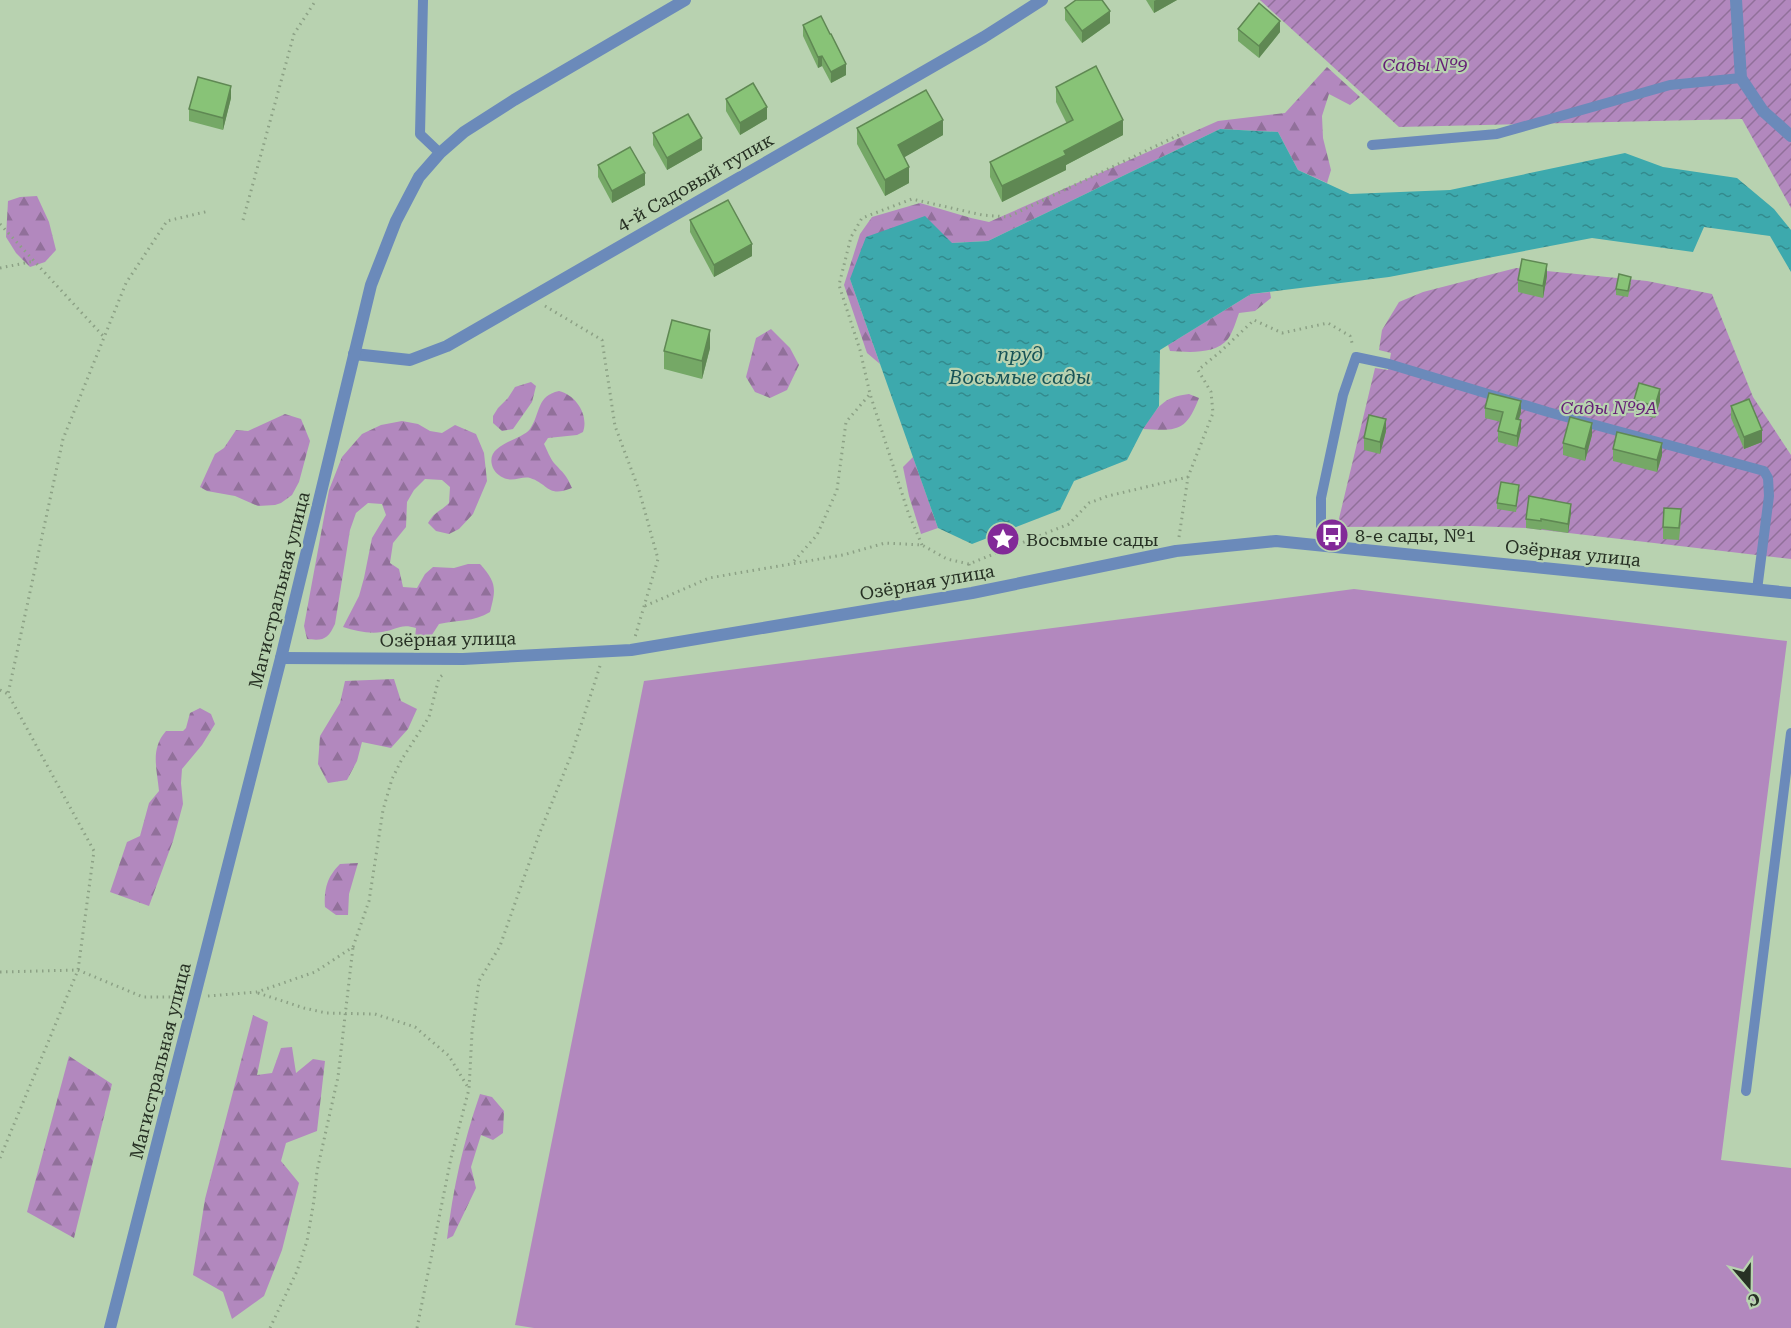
<svg xmlns="http://www.w3.org/2000/svg" width="1791" height="1328" viewBox="0 0 1791 1328" font-family="'Roboto Serif',serif">
	<style>
		.green { fill: #b288be }
		.forest { fill: url(#forest-firs) }
		.garden { fill: url(#garden-furrows) }
		.water { fill: url(#water-ripples) }
		.lines { fill: none; stroke-linecap: round; stroke-linejoin: round }
		.path { stroke: #8ca185; stroke-width: 3; stroke-dasharray: 1.5 4.5; stroke-linecap: butt }
		.service { stroke: #6b8aba; stroke-width: 10 }
		.minor { stroke: #6b8aba; stroke-width: 12 }
		.tertiary { stroke: #6b8aba; stroke-width: 12 }
		.wall { fill: #75a866 }
		.shaded-wall { fill: #5f8853 }
		.building { fill: #88c377; stroke: #5f8853; stroke-width: 1.5 }
		.labels { text-anchor: middle; dominant-baseline: central; stroke-width: 4.5; stroke-linejoin: round; paint-order: stroke }
		.park-label { font-size: 18px; font-style: italic; fill: #651f76; stroke: #b8d2b0 }
		.street-label { font-size: 18px; fill: #273124; stroke: #b8d2b0 }
		.poi-label { font-size: 18px; fill: #273124; stroke: #b8d2b0; text-anchor: start }
		.water-label { font-size: 20px; font-style: italic; fill: #185457; stroke: #b8d2b0 }
	</style>
	<defs>
		<pattern id="forest-firs" width="22" height="20" patternUnits="userSpaceOnUse" patternTransform="scale(1.5)"><rect width="22" height="20" fill="#b288be"/><path d="M5 1l3.5 6h-7zM16 11l3.5 6h-7z" fill="#91709a"/></pattern>
		<pattern id="garden-furrows" width="10" height="10" patternUnits="userSpaceOnUse" patternTransform="scale(1.5)"><rect width="10" height="10" fill="#b288be"/><path d="M-1 1l2-2M0 10L10 0M9 11l2-2" fill="none" stroke="#91709a"/></pattern>
		<pattern id="water-ripples" width="26" height="14" patternUnits="userSpaceOnUse" patternTransform="scale(1.5)"><rect width="26" height="14" fill="#3da9ad"/><path d="M2 4q2-2 4 0t4 0M15 11q2-2 4 0t4 0" fill="none" stroke="#338a8d"/></pattern>
	</defs>
	<rect width="100%" height="100%" fill="#b8d2b0"/>
	<!-- green -->
	<path class="green" d="M 1354,589 L 1787,641 L 1721,1160 L 1791,1168 L 1791,1328 L 534,1328 L 515,1325 L 644,681 Z"/>
	<!-- forest -->
	<g class="forest">
		<path d="M 1327,67 L 1360,97 L 1350,105 L 1329,94 L 1322,116 L 1323,138 L 1331,170 L 1327,183 L 1298,170 L 1278,132 L 1220,129 L 988,241 L 952,243 L 850,279 L 880,364 L 867,353 L 844,285 L 860,234 L 872,217 L 920,203 L 971,218 L 989,222 L 1218,121 L 1285,113 Z"/>
		<path d="M 37,196 L 49,222 L 56,250 L 45,262 L 30,267 L 16,253 L 6,237 L 8,201 L 20,197 Z"/>
		<path d="M 1270,292 L 1271,298 L 1255,311 L 1239,313 C 1236,321 1233,332 1228,339 C 1215,355 1188,352 1170,351 L 1168,345 L 1251,294 Z"/>
		<path d="M 771,329 L 790,348 L 799,365 L 787,390 L 770,398 L 755,392 L 746,377 L 756,338 Z"/>
		<path d="M 531,382 L 536,386 L 532,402 L 513,429 L 502,431 L 493,423 L 493,416 L 498,408 L 508,398 L 515,387 Z"/>
		<path d="M 559,391 C 576,395 589,415 583,432 L 577,435 L 548,438 L 544,444 C 547,450 550,458 554,463 C 563,473 566,474 572,488 C 547,498 549,484 530,478 C 523,476 515,481 507,479 C 502,478 495,473 493,468 C 483,444 521,441 530,429 C 541,413 536,396 559,391 Z"/>
		<path d="M 1189,394 L 1199,398 C 1186,432 1177,431 1143,429 C 1158,407 1162,397 1189,394 Z"/>
		<path d="M 285,414 L 301,419 L 310,441 L 299,482 L 292,495 L 281,503 L 275,505 L 258,506 L 235,496 L 207,491 L 200,487 L 215,454 L 224,448 L 236,430 L 248,431 Z"/>
		<path d="M 402,421 L 418,424 L 430,431 L 442,433 L 455,425 L 476,434 L 484,453 L 487,481 L 473,514 L 459,529 L 449,534 L 436,531 L 428,523 C 435,511 440,512 449,503 L 450,487 L 442,480 L 425,479 L 414,490 L 407,502 L 406,527 L 393,543 L 390,563 L 399,569 L 403,587 L 417,588 L 425,574 L 433,567 L 454,568 L 468,564 L 480,564 C 497,583 496,589 490,612 C 474,622 457,620 439,624 L 428,641 L 415,638 L 416,628 C 400,623 397,630 382,632 C 369,634 356,631 343,627 L 359,596 L 364,578 L 372,538 L 386,515 L 382,504 L 368,503 L 356,513 L 350,530 L 335,624 C 328,639 324,641 307,639 L 304,626 L 329,490 L 342,457 L 362,434 L 381,425 Z"/>
		<path d="M 913,457 L 938,528 L 921,534 L 909,496 L 903,467 Z"/>
		<path d="M 394,679 L 401,701 L 417,709 L 408,729 L 391,748 L 362,742 L 357,761 L 347,780 L 328,783 L 318,764 L 320,736 L 340,703 L 345,681 Z"/>
		<path d="M 200,708 L 211,714 L 215,724 L 202,745 L 182,769 L 181,783 L 183,804 L 173,841 L 149,906 L 110,892 L 127,842 L 140,836 L 149,803 L 159,791 C 157,769 150,749 166,731 L 183,731 L 186,728 L 190,713 Z"/>
		<path d="M 358,863 L 349,894 L 348,915 L 336,915 L 325,907 C 324,889 327,877 340,864 Z"/>
		<path d="M 253,1015 L 268,1022 L 257,1075 L 272,1073 L 281,1048 L 292,1047 L 296,1073 L 313,1059 L 325,1061 L 317,1131 L 286,1143 L 281,1161 L 299,1183 L 282,1250 L 264,1296 L 232,1319 L 223,1292 L 193,1275 L 205,1199 Z"/>
		<path d="M 69,1056 L 112,1084 L 74,1238 L 27,1212 Z"/>
		<path d="M 480,1094 L 492,1097 L 504,1111 L 503,1133 L 493,1140 L 481,1135 L 471,1167 L 476,1188 L 453,1236 L 447,1239 C 453,1188 463,1143 480,1094 Z"/>
	</g>
	<!-- garden -->
	<g class="garden">
		<path d="M 1260,0 L 1791,0 L 1791,208 L 1742,119 L 1399,127 Z"/>
		<path d="M 1516,268 L 1647,281 L 1712,294 L 1753,397 L 1791,455 L 1791,559 L 1526,528 L 1472,526 L 1337,527 L 1375,368 L 1388,370 L 1391,353 L 1379,350 L 1382,330 L 1399,302 L 1423,292 Z"/>
	</g>
	<!-- water -->
	<path class="water" d="M 1220,129 L 1278,132 L 1298,170 L 1350,194 L 1450,190 L 1625,153 L 1663,167 L 1737,178 L 1774,209 L 1791,230 L 1791,272 L 1770,236 L 1704,227 L 1693,252 L 1592,238 L 1389,277 L 1251,294 L 1160,350 L 1159,406 L 1143,429 L 1127,460 L 1074,481 L 1060,510 L 972,544 L 938,528 L 850,279 L 866,237 L 925,216 L 952,243 L 988,241 Z"/>
	<g class="lines">
		<!-- path -->
		<g class="path">
			<path d="M 243,220 L 294,34 L 316,0"/>
			<path d="M 0,224 L 104,337"/>
			<path d="M 0,268 L 35,261"/>
			<path d="M 545,306 L 602,340 L 615,426 L 639,490 L 658,559 L 635,637"/>
			<path d="M 1179,537 L 1188,477 L 1213,413 L 1211,392 L 1198,370 L 1220,352 L 1254,320 L 1282,333 L 1328,323 L 1350,336 L 1353,346"/>
			<path d="M 922,545 L 908,512 L 870,394 L 860,350 L 839,285 L 851,237 L 862,218 L 912,199 L 982,215 L 1008,217 L 1185,132"/>
			<path d="M 794,561 L 817,535 L 837,490 L 846,422 L 870,394"/>
			<path d="M 969,564 L 971,580"/>
			<path d="M 645,606 L 709,578 L 843,555 L 885,543 L 922,545 L 947,559 L 969,564 L 1069,524 L 1089,503 L 1108,496 L 1188,477"/>
			<path d="M 0,690 L 8,694"/>
			<path d="M 0,972 L 78,970 L 143,997 L 181,997"/>
			<path d="M 258,993 L 304,1008 L 326,1013 L 375,1014 L 415,1027 L 449,1056 L 469,1089"/>
			<path d="M 208,996 L 257,992 L 315,972 L 353,947 L 369,901 L 383,810 L 392,779 L 402,759 L 429,717 L 439,678 L 445,673"/>
			<path d="M 0,1158 L 78,970 L 94,851 L 8,694 L 63,439 L 126,283 L 167,221 L 209,211"/>
			<path d="M 270,1328 L 297,1271 L 307,1241 L 314,1200 L 317,1171 L 338,1077 L 353,947"/>
			<path d="M 417,1328 L 451,1158 L 469,1089 L 472,1033 L 479,981 L 500,946 L 540,832 L 572,753 L 600,666"/>
		</g>
		<!-- service -->
		<g class="service">
			<path d="M 423,0 L 420,134 L 440,153"/>
			<path d="M 1372,145 L 1497,134 L 1670,85 L 1741,78"/>
			<path d="M 1328,546 L 1321,528 L 1321,498 L 1343,395 L 1356,357 L 1389,364 L 1548,412 L 1764,471 L 1768,478 L 1769,496 L 1757,590"/>
			<path d="M 1746,1091 L 1791,733"/>
		</g>
		<!-- minor -->
		<g class="minor">
			<path d="M 1736,0 L 1741,78 L 1763,111 L 1791,136"/>
			<path d="M 354,354 L 410,360 L 447,346 L 984,37 L 1042,0"/>
			<path d="M 281,658 L 463,659 L 631,650 L 972,593 L 1176,551 L 1276,541 L 1791,593"/>
		</g>
		<!-- tertiary -->
		<path class="tertiary" d="M 110,1328 L 281,658 L 371,285 L 396,221 L 419,177 L 440,153 L 464,132 L 514,100 L 685,0"/>
	</g>
	<!-- wall -->
	<g class="wall">
		<path d="M 1146,0 L 1177,0 L 1154,13 Z"/>
		<path d="M 1065,8 L 1110,23 L 1082,43 L 1065,20 Z"/>
		<path d="M 803,25 L 846,75 L 831,83 L 822,66 L 818,68 L 803,36 Z"/>
		<path d="M 1238,29 L 1280,32 L 1259,58 L 1238,41 Z"/>
		<path d="M 1056,87 L 1123,135 L 1066,165 L 1066,170 L 1002,202 L 990,177 L 990,162 L 1067,124 L 1056,102 Z"/>
		<path d="M 231,98 L 223,130 L 189,121 L 189,109 Z"/>
		<path d="M 726,99 L 767,119 L 740,135 L 726,111 Z"/>
		<path d="M 857,128 L 943,135 L 904,157 L 909,183 L 885,196 L 857,144 Z"/>
		<path d="M 653,133 L 702,150 L 667,170 L 653,145 Z"/>
		<path d="M 598,165 L 645,185 L 612,203 L 598,177 Z"/>
		<path d="M 690,220 L 752,256 L 714,277 L 690,232 Z"/>
		<path d="M 1547,276 L 1543,298 L 1518,292 L 1518,280 Z"/>
		<path d="M 1631,283 L 1628,297 L 1616,295 L 1616,289 Z"/>
		<path d="M 710,348 L 702,379 L 664,369 L 664,351 Z"/>
		<path d="M 1634,400 L 1660,401 L 1655,418 L 1634,412 Z"/>
		<path d="M 1731,406 L 1762,442 L 1744,449 L 1731,418 Z"/>
		<path d="M 1485,408 L 1521,412 L 1519,419 L 1521,430 L 1517,447 L 1498,442 L 1498,431 L 1501,422 L 1485,418 Z"/>
		<path d="M 1386,431 L 1380,454 L 1364,450 L 1364,438 Z"/>
		<path d="M 1592,435 L 1585,461 L 1563,455 L 1563,443 Z"/>
		<path d="M 1613,449 L 1662,455 L 1657,472 L 1613,461 Z"/>
		<path d="M 1519,491 L 1516,512 L 1497,509 L 1497,503 Z"/>
		<path d="M 1544,500 L 1571,513 L 1568,533 L 1541,529 L 1541,530 L 1526,528 L 1526,519 Z"/>
		<path d="M 1681,521 L 1679,540 L 1663,539 L 1663,527 Z"/>
	</g>
	<!-- shaded-wall -->
	<g class="shaded-wall">
		<path d="M 1156,0 L 1177,0 L 1154,13 L 1154,1 Z"/>
		<path d="M 1110,11 L 1110,23 L 1082,43 L 1082,31 Z"/>
		<path d="M 1280,21 L 1280,32 L 1259,58 L 1259,46 Z"/>
		<path d="M 822,56 L 822,66 L 818,68 L 818,57 Z"/>
		<path d="M 846,64 L 846,75 L 831,83 L 831,72 Z"/>
		<path d="M 231,86 L 231,98 L 223,130 L 223,118 Z"/>
		<path d="M 767,107 L 767,119 L 740,135 L 740,123 Z"/>
		<path d="M 943,120 L 943,135 L 898,161 L 898,145 Z"/>
		<path d="M 1123,120 L 1123,135 L 1066,165 L 1066,170 L 1002,202 L 1002,186 L 1064,151 Z"/>
		<path d="M 702,138 L 702,150 L 667,170 L 667,158 Z"/>
		<path d="M 909,167 L 909,183 L 885,196 L 885,180 Z"/>
		<path d="M 645,173 L 645,185 L 612,203 L 612,191 Z"/>
		<path d="M 752,244 L 752,256 L 714,277 L 714,265 Z"/>
		<path d="M 1547,264 L 1547,276 L 1543,298 L 1543,286 Z"/>
		<path d="M 710,330 L 710,348 L 702,379 L 702,361 Z"/>
		<path d="M 1660,389 L 1660,401 L 1655,418 L 1655,406 Z"/>
		<path d="M 1521,401 L 1521,412 L 1516,429 L 1516,419 Z"/>
		<path d="M 1386,419 L 1386,431 L 1380,454 L 1380,442 Z"/>
		<path d="M 1521,420 L 1521,430 L 1517,447 L 1517,436 Z"/>
		<path d="M 1592,423 L 1592,435 L 1585,461 L 1585,449 Z"/>
		<path d="M 1762,430 L 1762,442 L 1744,449 L 1744,437 Z"/>
		<path d="M 1662,443 L 1662,455 L 1657,472 L 1657,460 Z"/>
		<path d="M 1571,504 L 1571,513 L 1568,533 L 1568,524 Z"/>
	</g>
	<!-- building -->
	<g class="building">
		<path d="M 1076,0 L 1102,0 L 1110,11 L 1082,31 L 1065,8 Z"/>
		<path d="M 1259,3 L 1280,21 L 1259,46 L 1238,29 Z"/>
		<path d="M 821,16 L 830,34 L 831,34 L 846,64 L 831,72 L 822,56 L 818,57 L 803,25 Z"/>
		<path d="M 1096,66 L 1123,120 L 1064,151 L 1066,155 L 1002,186 L 990,162 L 1073,120 L 1056,87 Z"/>
		<path d="M 198,77 L 231,86 L 223,118 L 189,109 Z"/>
		<path d="M 753,83 L 767,107 L 740,123 L 726,99 Z"/>
		<path d="M 926,90 L 943,120 L 898,145 L 909,167 L 885,180 L 857,128 Z"/>
		<path d="M 688,114 L 702,138 L 667,158 L 653,133 Z"/>
		<path d="M 630,147 L 645,173 L 612,191 L 598,165 Z"/>
		<path d="M 728,200 L 752,244 L 714,265 L 690,220 Z"/>
		<path d="M 1522,259 L 1547,264 L 1543,286 L 1518,280 Z"/>
		<path d="M 1619,274 L 1631,277 L 1628,291 L 1616,289 Z"/>
		<path d="M 672,320 L 710,330 L 702,361 L 664,351 Z"/>
		<path d="M 1639,383 L 1660,389 L 1655,406 L 1634,400 Z"/>
		<path d="M 1489,393 L 1521,401 L 1516,419 L 1521,420 L 1517,436 L 1498,431 L 1503,412 L 1485,408 Z"/>
		<path d="M 1749,399 L 1762,430 L 1744,437 L 1731,406 Z"/>
		<path d="M 1369,415 L 1386,419 L 1380,442 L 1364,438 Z"/>
		<path d="M 1570,417 L 1592,423 L 1585,449 L 1563,443 Z"/>
		<path d="M 1617,432 L 1662,443 L 1657,460 L 1613,449 Z"/>
		<path d="M 1501,482 L 1519,485 L 1516,506 L 1497,503 Z"/>
		<path d="M 1529,496 L 1571,504 L 1568,524 L 1541,519 L 1541,521 L 1526,519 Z"/>
		<path d="M 1664,508 L 1681,509 L 1679,528 L 1663,527 Z"/>
	</g>
	<!-- icons -->
	<defs>
		<g id="bus-disc" transform="scale(1.725)"><circle r="9.5" fill="#822a98" stroke="#b8d2b0"/><path d="M-5-6H5V4H4V6H2V4H-2V6H-4V4H-5ZM-3.5-4V0h7V-4ZM-3.5 1.2v1.5H-2V1.2ZM2 1.2v1.5H3.5V1.2Z" fill="#fff"/></g>
		<g id="sight-disc" transform="scale(1.725)"><circle r="9.5" fill="#822a98" stroke="#b8d2b0"/><path d="M0-6L1.8-2.2L6-1.7L2.9 1.2L3.7 5.4L0 3.3L-3.7 5.4L-2.9 1.2L-6-1.7L-1.8-2.2Z" fill="#fff"/></g>
	</defs>
	<g fill-rule="evenodd">
		<use href="#bus-disc" x="1332" y="535"/>
		<use href="#sight-disc" x="1003" y="539"/>
	</g>
	<g class="labels">
		<!-- park labels -->
		<g class="park-label">
			<text x="1425" y="64">Сады №9</text>
			<text x="1609" y="407">Сады №9А</text>
		</g>
		<!-- street labels -->
		<g class="street-label">
			<text transform="translate(695 182) rotate(-30)">4-й Садовый тупик</text>
			<text transform="translate(1573 553) rotate(6)">Озёрная улица</text>
			<text transform="translate(927 582) rotate(-10)">Озёрная улица</text>
			<text transform="translate(279 590) rotate(-76)">Магистральная улица</text>
			<text transform="translate(448 639) rotate(-1)">Озёрная улица</text>
			<text transform="translate(160 1061) rotate(-76)">Магистральная улица</text>
		</g>
		<!-- poi labels -->
		<g class="poi-label">
			<text x="1355" y="535">8-е сады, №1</text>
			<text x="1026" y="539">Восьмые сады</text>
		</g>
		<!-- water labels -->
		<g class="water-label">
			<text x="1020" y="354">пруд<tspan x="1020" dy="23">Восьмые сады</tspan></text>
		</g>
	</g>
	<!-- north arrow -->
	<g transform="translate(1749 1286) rotate(160)" stroke="#b8d2b0" stroke-width="4.5" paint-order="stroke">
	<path d="M0-4.5L10 22L0 15L-10 22Z" fill="#273124"/>
	<text y="-9" font-size="16" font-weight="bold" text-anchor="middle" fill="#273124">С</text>
	</g>
</svg>
